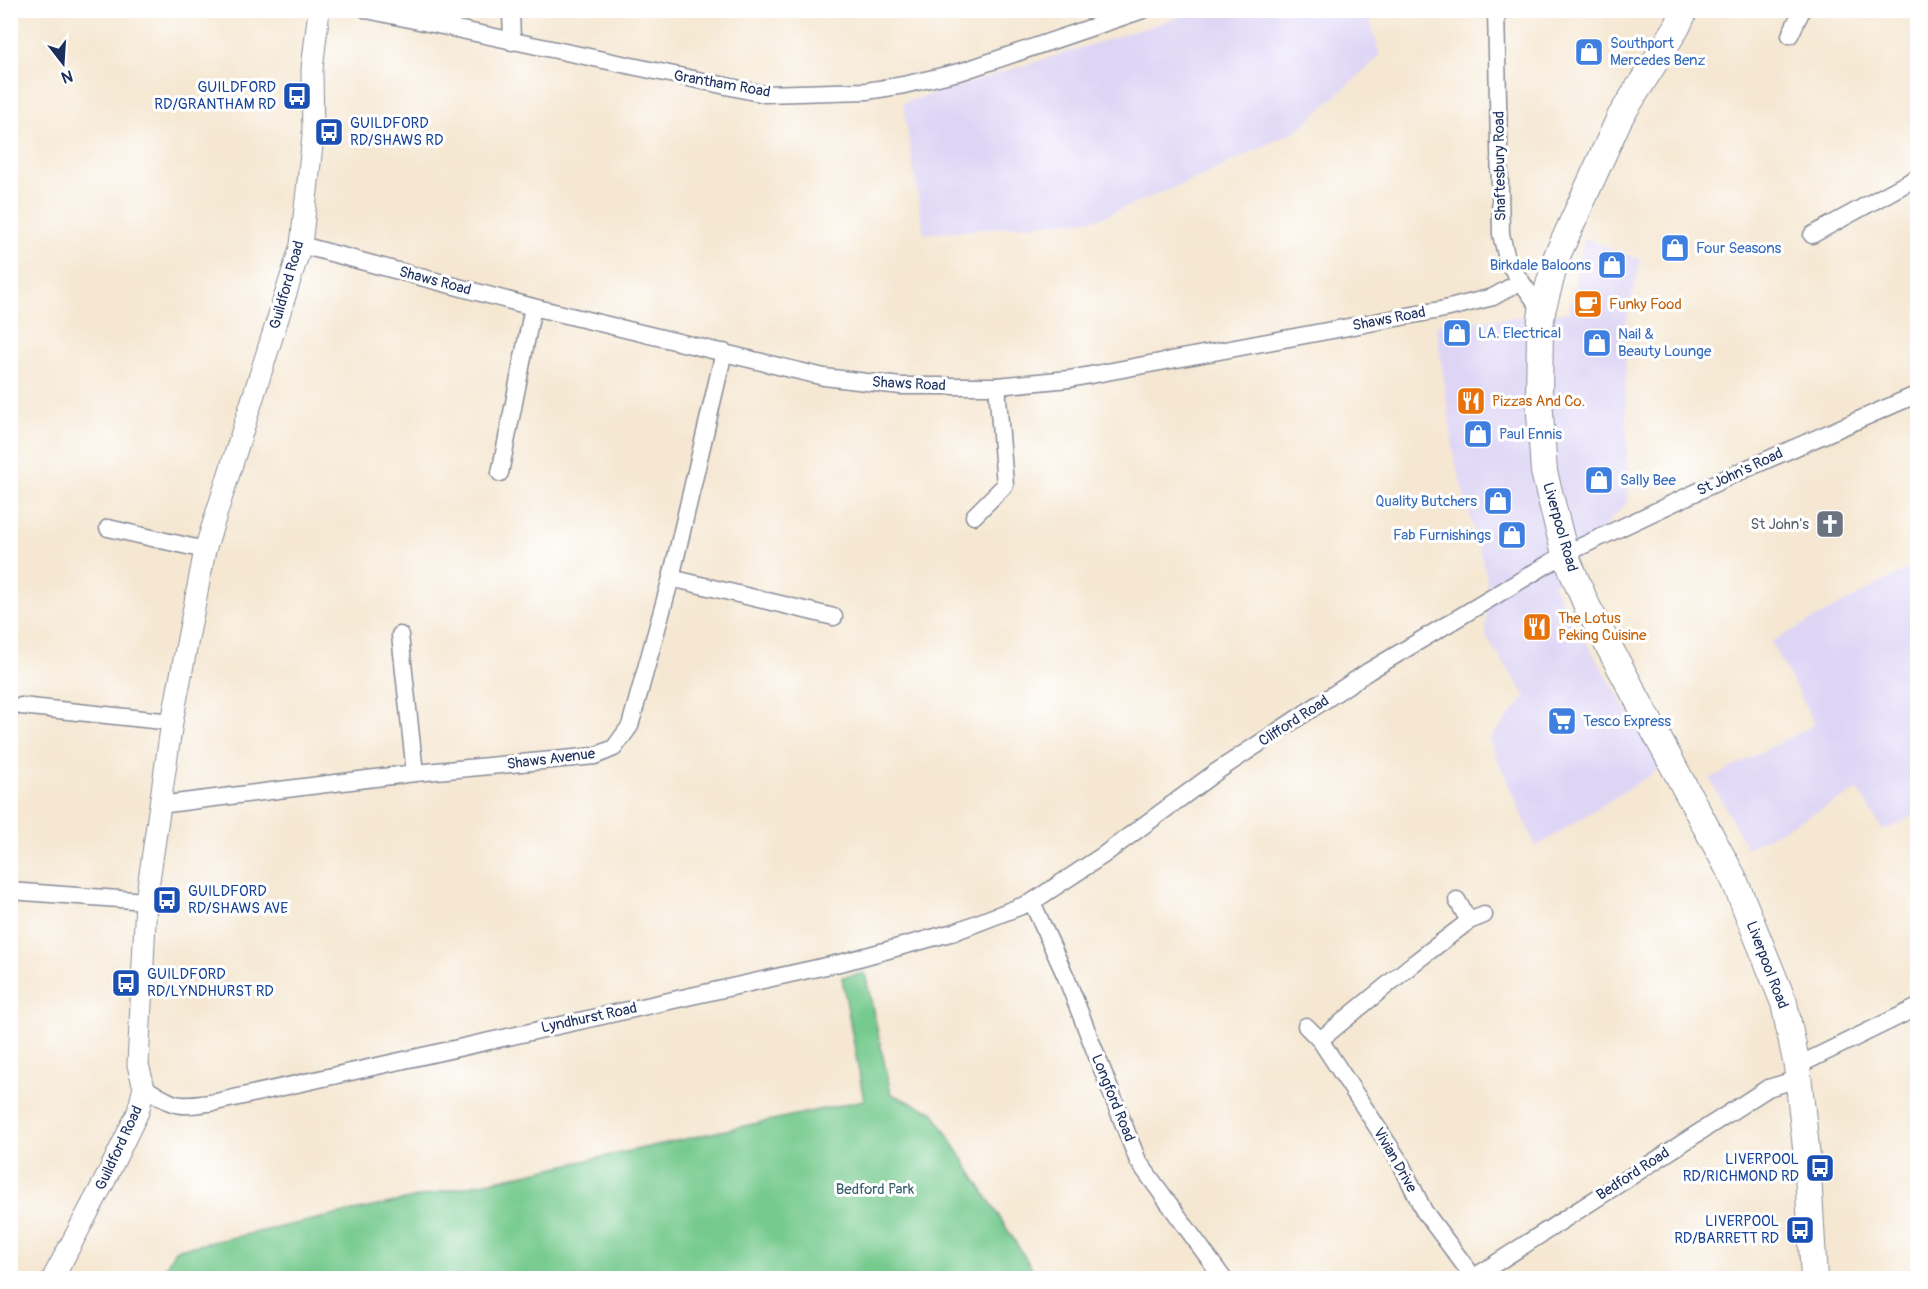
<svg xmlns="http://www.w3.org/2000/svg" width="1928" height="1289" viewBox="0 0 1928 1289" font-family="Pangolin,sans-serif">
	<style>
		.built { fill: #ded5f5 }
		.green { fill: #76ca8e; stroke: #487c76; stroke-width: 1.5 }
		.lines { fill: none; stroke-linecap: round; stroke-linejoin: round }
		.minor-casing { stroke: #888b98; stroke-width: 19 }
		.tertiary-casing { stroke: #888b98; stroke-width: 23 }
		.primary-casing { stroke: #888b98; stroke-width: 28 }
		.minor { stroke: #fff; stroke-width: 16 }
		.tertiary { stroke: #fff; stroke-width: 21 }
		.primary { stroke: #fff; stroke-width: 26 }
		.labels { text-anchor: middle; dominant-baseline: central; stroke-width: 6; stroke-linejoin: round; paint-order: stroke }
		.shop-label { font-size: 15px; fill: #366cbe; stroke: #fff; text-anchor: start }
		.street-label { font-size: 15px; fill: #1b2f5e; stroke: #fff }
		.transit-label { font-size: 15px; fill: #164399; stroke: #fff; text-anchor: end }
		.food-label { font-size: 15px; fill: #c56008; stroke: #fff; text-anchor: start }
		.worship-label { font-size: 15px; fill: #5b616d; stroke: #fff; text-anchor: end }
		.park-label { font-size: 15px; fill: #365e6c; stroke: #fff }
	</style>
	<rect width="100%" height="100%" fill="#fff"/>
	<filter id="ink" filterUnits="userSpaceOnUse"><feTurbulence type="fractalNoise" baseFrequency=".0167" numOctaves="2"/><feDisplacementMap in="SourceGraphic" scale="12" xChannelSelector="R" yChannelSelector="G"/><feConvolveMatrix kernelMatrix="1 2 1 2 8 2 1 2 1" color-interpolation-filters="sRGB"/></filter>
	<filter id="wash" filterUnits="userSpaceOnUse"><feTurbulence type="fractalNoise" baseFrequency=".008" numOctaves="4" result="noise"/><feDisplacementMap in="SourceGraphic" scale="24" xChannelSelector="R" yChannelSelector="G"/><feGaussianBlur stdDeviation="1.35" result="paint"/><feColorMatrix in="noise" values="0 0 0 0 0 0 0 0 0 0 0 0 0 0 0 0 0 1.4 0 .05"/><feComposite in="paint" operator="in"/></filter>
	<g filter="url(#wash)">
		<rect width="100%" height="100%" fill="#f5e7d1"/>
		<!-- built -->
		<g class="built">
			<path d="M 1199,11 L 1367,11 L 1380,56 L 1299,129 L 1211,172 L 1098,219 L 924,234 L 903,103 Z"/>
			<path d="M 1584,238 L 1641,260 L 1625,326 L 1628,501 L 1553,585 L 1661,768 L 1536,847 L 1489,740 L 1526,696 L 1486,637 L 1487,578 L 1455,461 L 1436,325 L 1569,312 Z"/>
			<path d="M 1917,564 L 1917,814 L 1883,831 L 1858,790 L 1747,848 L 1710,779 L 1815,724 L 1771,642 Z"/>
		</g>
		<!-- green -->
		<path class="green" d="M 865,973 L 891,1094 L 933,1112 L 1038,1278 L 160,1278 L 175,1250 L 864,1100 L 842,977 Z"/>
	</g>
	<g filter="url(#ink)">
		<g class="lines">
			<!-- minor casing -->
			<g class="minor-casing">
				<g id="minor">
					<path d="M 367,10 L 764,94 L 867,91 L 904,85 L 963,71 L 1143,10"/>
					<path d="M 511,10 L 512,42"/>
					<path d="M 1496,10 L 1501,234 L 1508,263 L 1542,311"/>
					<path d="M 1790,35 L 1802,10"/>
					<path d="M 1812,235 L 1918,177"/>
					<path d="M 301,245 L 533,307 L 824,377 L 901,386 L 997,386 L 1069,379 L 1445,309 L 1493,297 L 1521,281"/>
					<path d="M 500,473 L 533,307"/>
					<path d="M 974,516 L 1005,485 L 997,386"/>
					<path d="M 108,528 L 205,550"/>
					<path d="M 671,578 L 834,617"/>
					<path d="M 400,635 L 415,773"/>
					<path d="M 21,706 L 172,722"/>
					<path d="M 159,805 L 415,773 L 595,756 L 614,748 L 630,726 L 671,578 L 724,352"/>
					<path d="M 10,891 L 146,901"/>
					<path d="M 1457,900 L 1469,921"/>
					<path d="M 1032,902 L 1066,977 L 1138,1161 L 1223,1278"/>
					<path d="M 1306,1026 L 1320,1040 L 1400,1162 L 1424,1211 L 1474,1278"/>
					<path d="M 1320,1040 L 1414,963 L 1469,921 L 1484,915"/>
					<path d="M 1797,1066 L 1918,1007"/>
					<path d="M 144,1087 C 177,1109 179,1107 216,1102 L 844,962 L 954,932 L 1032,902 L 1102,856 L 1216,772 L 1369,671 L 1565,554 L 1739,472 L 1918,394"/>
					<path d="M 1473,1278 L 1768,1088 L 1798,1079"/>
				</g>
			</g>
			<!-- tertiary casing -->
			<g class="tertiary-casing">
				<path id="tertiary" d="M 53,1278 L 104,1182 L 138,1112 L 144,1087 L 138,1065 L 146,901 L 172,722 L 205,550 L 301,245 L 313,136 L 312,69 L 319,10"/>
			</g>
			<!-- primary casing -->
			<g class="primary-casing">
				<path id="primary" d="M 1685,10 L 1677,27 L 1620,117 L 1557,256 L 1542,311 L 1540,328 L 1539,399 L 1544,472 L 1565,554 L 1587,606 L 1733,877 L 1784,1003 L 1797,1066 L 1807,1157 L 1814,1278"/>
			</g>
			<!-- minor -->
			<use href="#minor" class="minor"/>
			<!-- tertiary -->
			<use href="#tertiary" class="tertiary"/>
			<!-- primary -->
			<use href="#primary" class="primary"/>
		</g>
	</g>
	<!-- icons -->
	<defs>
		<g id="shop-square" transform="scale(1.5)"><rect x="-9" y="-9" width="18" height="18" rx="4" fill="#3f7fe0" stroke="#fff"/><path d="M-5-2.5h2.3a2.7 3.5 0 0 1 5.4 0H5L5.5 6h-11ZM-1.5-2.5h3a1.5 2.3 0 0 0-3 0Z" fill="#fff"/></g>
		<g id="bus-square" transform="scale(1.5)"><rect x="-9" y="-9" width="18" height="18" rx="4" fill="#1a4fb4" stroke="#fff"/><path d="M-5-6H5V4H4V6H2V4H-2V6H-4V4H-5ZM-3.5-4V0h7V-4ZM-3.5 1.2v1.5H-2V1.2ZM2 1.2v1.5H3.5V1.2Z" fill="#fff"/></g>
		<g id="cafe-square" transform="scale(1.5)"><rect x="-9" y="-9" width="18" height="18" rx="4" fill="#e8710a" stroke="#fff"/><path d="M-5.5-4.5H6V0H3Q3 3.5 0 3.5H-2.5Q-5.5 3.5-5.5 0ZM3-3.2v2h1.7v-2ZM-6 4.5H4V6H-6Z" fill="#fff"/></g>
		<g id="restaurant-square" transform="scale(1.5)"><rect x="-9" y="-9" width="18" height="18" rx="4" fill="#e8710a" stroke="#fff"/><path d="M-5-6h1v4h1v-4h1v4h1v-4h1v5L-1.5 .5V6h-2V.5L-5-1ZM5-6V6H3V1.5H1.5Q1.5-4 5-6Z" fill="#fff"/></g>
		<g id="church-square" transform="scale(1.5)"><rect x="-9" y="-9" width="18" height="18" rx="4" fill="#6b7280" stroke="#fff"/><path d="M-1.2-6h2.4v3.5h3.3v2.4h-3.3V6h-2.4V-.1h-3.3v-2.4h3.3Z" fill="#fff"/></g>
		<g id="supermarket-square" transform="scale(1.5)"><rect x="-9" y="-9" width="18" height="18" rx="4" fill="#3f7fe0" stroke="#fff"/><path d="M-6-5.5h2.5l.6 2H6L4.5 2H-2.5L-4.4-4H-6ZM-1.5 3.2a1.3 1.3 0 1 0 .1 0ZM3 3.2a1.3 1.3 0 1 0 .1 0Z" fill="#fff"/></g>
	</defs>
	<g fill-rule="evenodd">
		<use href="#shop-square" x="1589" y="52"/>
		<use href="#bus-square" x="297" y="96"/>
		<use href="#bus-square" x="329" y="132"/>
		<use href="#shop-square" x="1675" y="248"/>
		<use href="#shop-square" x="1612" y="265"/>
		<use href="#cafe-square" x="1588" y="304"/>
		<use href="#shop-square" x="1457" y="333"/>
		<use href="#shop-square" x="1597" y="343"/>
		<use href="#restaurant-square" x="1471" y="401"/>
		<use href="#shop-square" x="1478" y="434"/>
		<use href="#shop-square" x="1599" y="480"/>
		<use href="#shop-square" x="1498" y="501"/>
		<use href="#church-square" x="1830" y="524"/>
		<use href="#shop-square" x="1512" y="535"/>
		<use href="#restaurant-square" x="1537" y="627"/>
		<use href="#supermarket-square" x="1562" y="721"/>
		<use href="#bus-square" x="167" y="900"/>
		<use href="#bus-square" x="126" y="983"/>
		<use href="#bus-square" x="1820" y="1168"/>
		<use href="#bus-square" x="1800" y="1230"/>
	</g>
	<g class="labels">
		<!-- shop labels -->
		<g class="shop-label">
			<text x="1610" y="43">Southport<tspan x="1610" dy="17">Mercedes Benz</tspan></text>
			<text x="1696" y="248">Four Seasons</text>
			<text x="1591" y="265" text-anchor="end">Birkdale Baloons</text>
			<text x="1478" y="333">LA. Electrical</text>
			<text x="1618" y="334">Nail &amp;<tspan x="1618" dy="17">Beauty Lounge</tspan></text>
			<text x="1499" y="434">Paul Ennis</text>
			<text x="1620" y="480">Sally Bee</text>
			<text x="1477" y="501" text-anchor="end">Quality Butchers</text>
			<text x="1491" y="535" text-anchor="end">Fab Furnishings</text>
			<text x="1583" y="721">Tesco Express</text>
		</g>
		<!-- street labels -->
		<g class="street-label">
			<text transform="translate(722 84) rotate(10)">Grantham Road</text>
			<text transform="translate(1500 166) rotate(-91)">Shaftesbury Road</text>
			<text transform="translate(435 281) rotate(15)">Shaws Road</text>
			<text transform="translate(287 285) rotate(-74)">Guildford Road</text>
			<text transform="translate(1389 319) rotate(-11)">Shaws Road</text>
			<text transform="translate(909 384) rotate(3)">Shaws Road</text>
			<text transform="translate(1740 472) rotate(-25)">St John's Road</text>
			<text transform="translate(1560 527) rotate(74)">Liverpool Road</text>
			<text transform="translate(1294 721) rotate(-33)">Clifford Road</text>
			<text transform="translate(551 759) rotate(-7)">Shaws Avenue</text>
			<text transform="translate(1767 965) rotate(69)">Liverpool Road</text>
			<text transform="translate(589 1018) rotate(-12)">Lyndhurst Road</text>
			<text transform="translate(1113 1098) rotate(68)">Longford Road</text>
			<text transform="translate(119 1148) rotate(-65)">Guildford Road</text>
			<text transform="translate(1395 1160) rotate(60)">Vivian Drive</text>
			<text transform="translate(1633 1174) rotate(-33)">Bedford Road</text>
		</g>
		<!-- transit labels -->
		<g class="transit-label">
			<text x="276" y="87">GUILDFORD<tspan x="276" dy="17">RD/GRANTHAM RD</tspan></text>
			<text x="350" y="123" text-anchor="start">GUILDFORD<tspan x="350" dy="17">RD/SHAWS RD</tspan></text>
			<text x="188" y="891" text-anchor="start">GUILDFORD<tspan x="188" dy="17">RD/SHAWS AVE</tspan></text>
			<text x="147" y="974" text-anchor="start">GUILDFORD<tspan x="147" dy="17">RD/LYNDHURST RD</tspan></text>
			<text x="1799" y="1159">LIVERPOOL<tspan x="1799" dy="17">RD/RICHMOND RD</tspan></text>
			<text x="1779" y="1221">LIVERPOOL<tspan x="1779" dy="17">RD/BARRETT RD</tspan></text>
		</g>
		<!-- food labels -->
		<g class="food-label">
			<text x="1609" y="304">Funky Food</text>
			<text x="1492" y="401">Pizzas And Co.</text>
			<text x="1558" y="618">The Lotus<tspan x="1558" dy="17">Peking Cuisine</tspan></text>
		</g>
		<!-- worship labels -->
		<g class="worship-label">
			<text x="1809" y="524">St John's</text>
		</g>
		<!-- park labels -->
		<g class="park-label">
			<text x="875" y="1189">Bedford Park</text>
		</g>
	</g>
	<!-- margin -->
	<rect width="1928" height="1289" fill="none" stroke="#fff" stroke-width="36"/>
	<!-- north arrow -->
	<g transform="translate(63 63) rotate(163)" stroke="#ffffff" stroke-width="4.5" paint-order="stroke">
	<path d="M0-4.5L10 22L0 15L-10 22Z" fill="#1b2f5e"/>
	<text y="-9" font-size="16" font-weight="bold" text-anchor="middle" fill="#1b2f5e">N</text>
	</g>
</svg>
